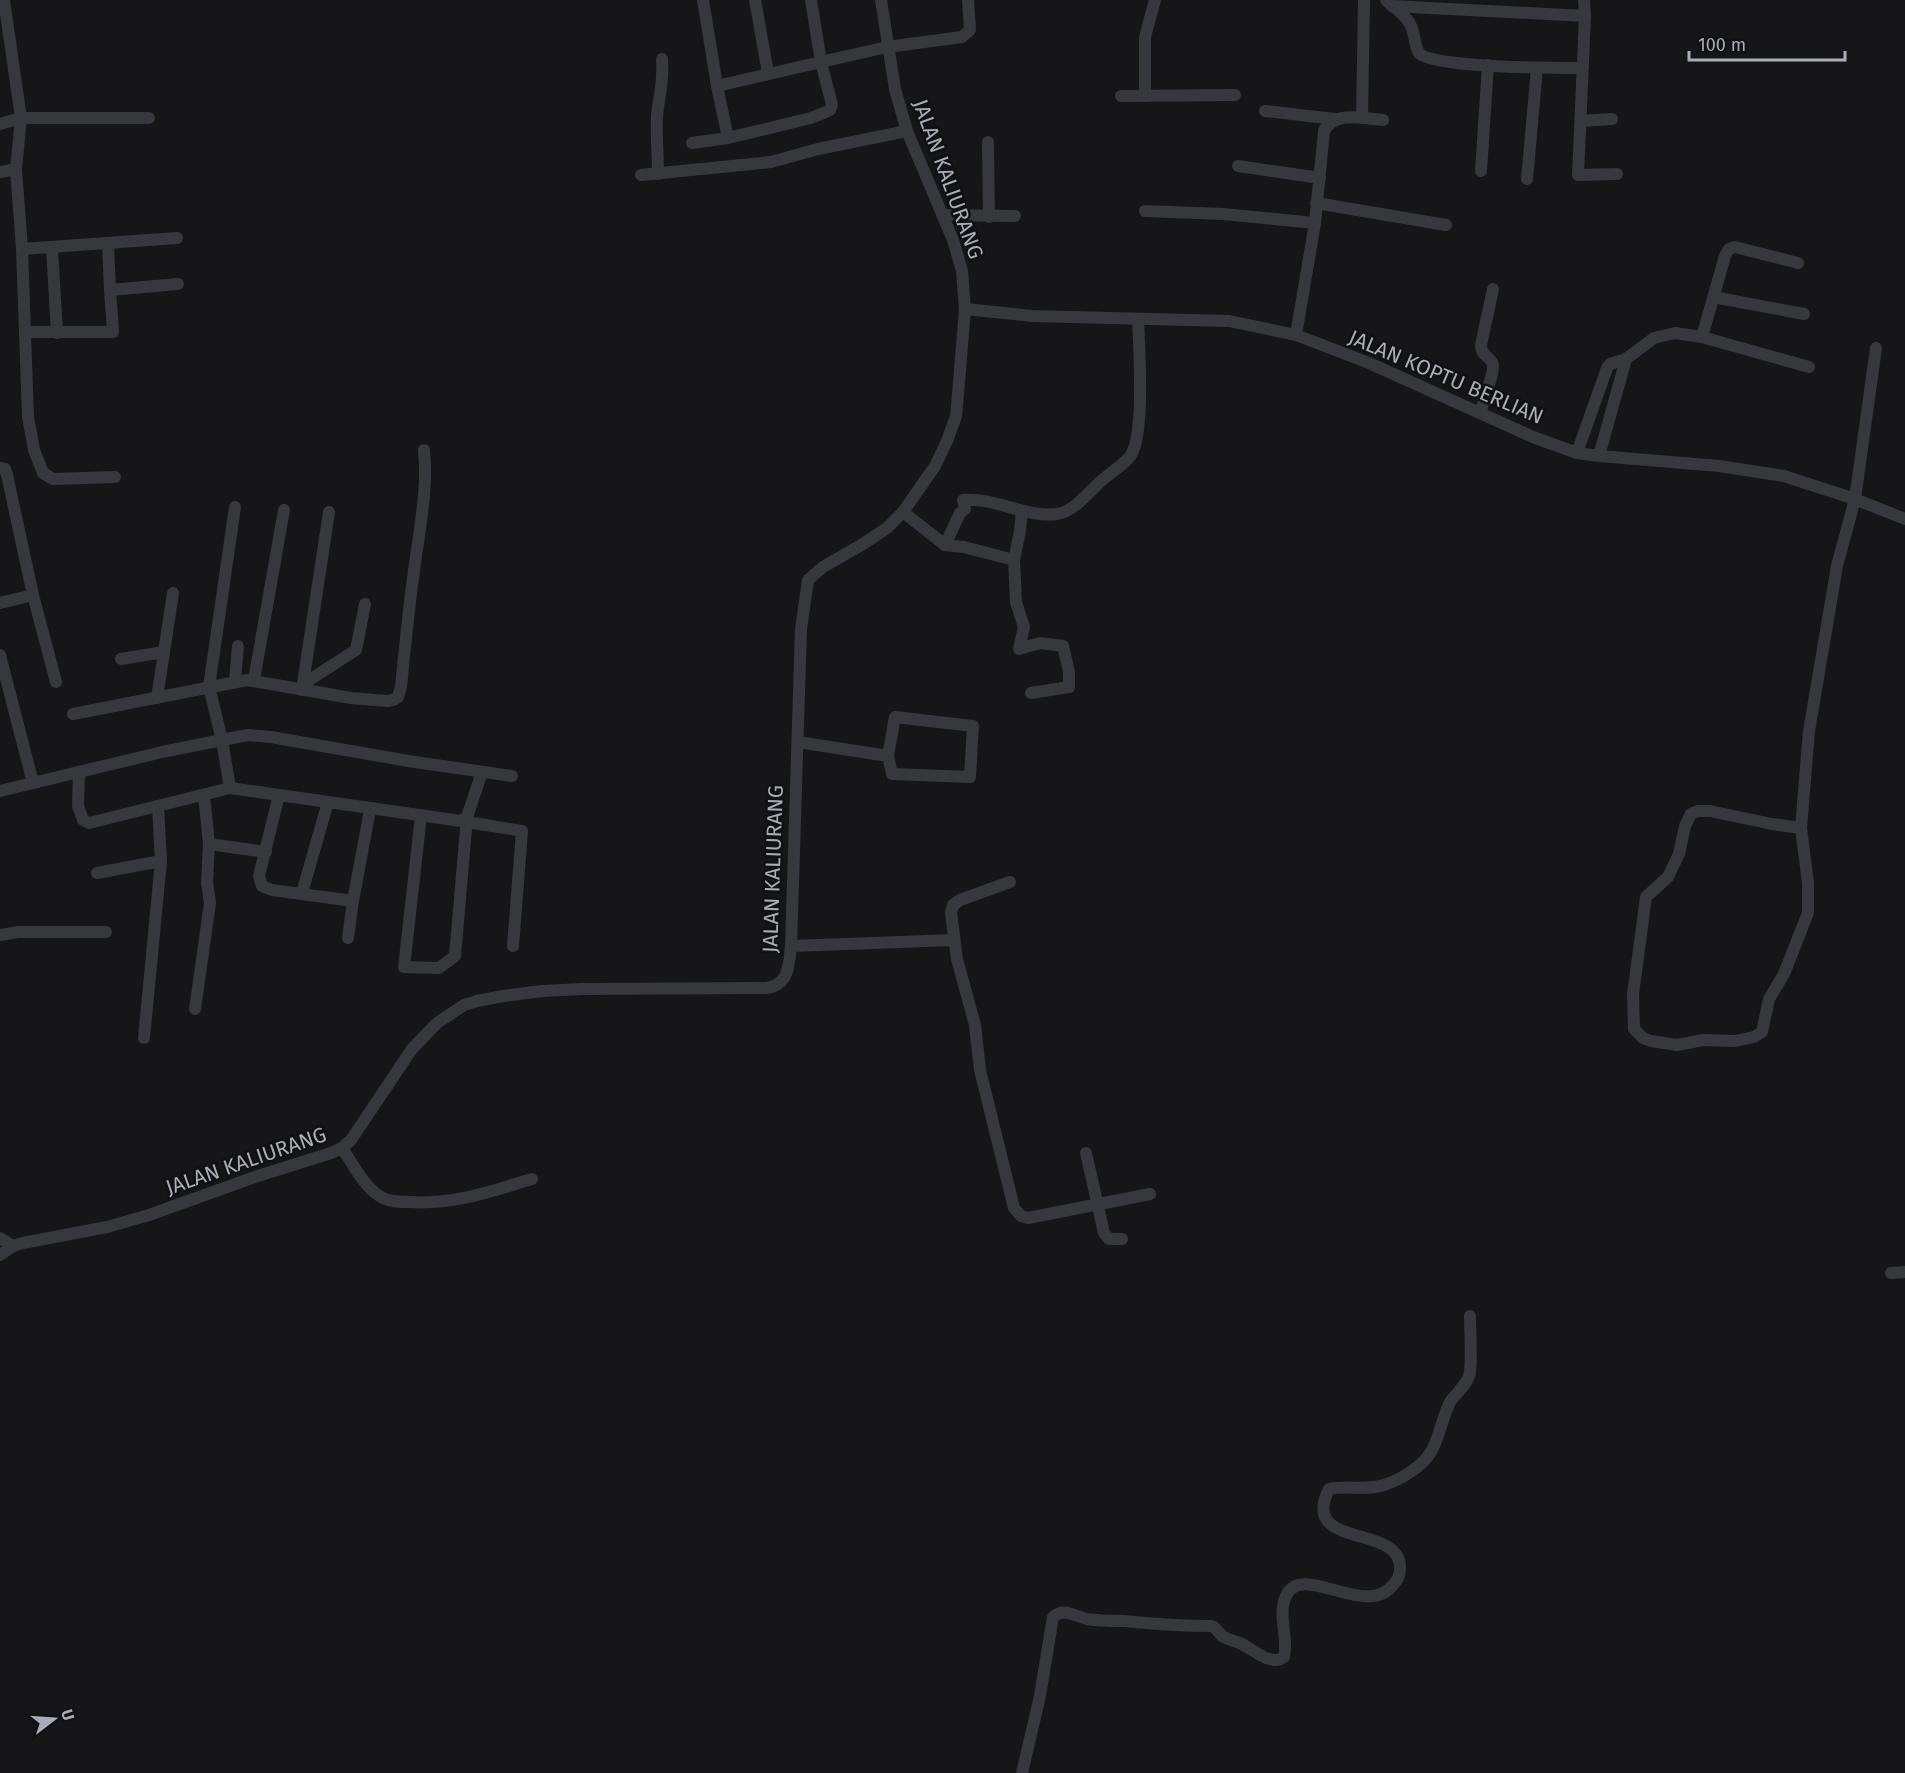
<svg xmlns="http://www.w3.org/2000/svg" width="1905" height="1773" viewBox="0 0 1905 1773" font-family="'Fira Sans',sans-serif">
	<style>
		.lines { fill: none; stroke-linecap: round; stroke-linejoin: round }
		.street { stroke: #37383d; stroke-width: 12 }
		.labels { text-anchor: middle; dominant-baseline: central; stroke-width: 5; stroke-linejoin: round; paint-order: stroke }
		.street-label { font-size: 21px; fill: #a8adb8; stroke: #111113 }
	</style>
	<rect width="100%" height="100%" fill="#161618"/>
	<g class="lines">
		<!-- street -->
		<g class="street">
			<path d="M 4,0 L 21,118 L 16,169 L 22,249 L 28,417 L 34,450 L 43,473 L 53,479 L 115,477"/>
			<path d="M 703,0 L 717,86 L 728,138"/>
			<path d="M 755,0 L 768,73"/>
			<path d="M 811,0 L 821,62 L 887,47 L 962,37 L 970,30 L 968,0"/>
			<path d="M 1386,0 C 1395,9 1406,14 1411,26 C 1415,34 1414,45 1419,53 C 1431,68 1559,68 1583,68"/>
			<path d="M 1584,0 L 1585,16 L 1578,175 L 1617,174"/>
			<path d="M 1392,6 L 1585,16"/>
			<path d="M 1121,96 L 1235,95"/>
			<path d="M 1145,96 L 1145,37 L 1155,0"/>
			<path d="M 1265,111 L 1335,119"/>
			<path d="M 1362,118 L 1364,0"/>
			<path d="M 1581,121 L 1612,119"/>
			<path d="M 0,124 L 21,118 L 149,118"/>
			<path d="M 988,142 L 989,217"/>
			<path d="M 692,143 L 728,138 L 811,118 L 826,112 L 830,110 L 832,105 L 821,62 L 717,86"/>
			<path d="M 1238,166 L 1320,178"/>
			<path d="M 1481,171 L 1488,65"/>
			<path d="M 0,172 L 16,169"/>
			<path d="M 658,174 C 658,155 656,135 657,116 C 659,95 664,81 662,59"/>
			<path d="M 641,175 L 771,162 L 818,149 L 907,131"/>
			<path d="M 1527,179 L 1537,68"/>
			<path d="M 1316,203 L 1446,225"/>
			<path d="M 1145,211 L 1223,214 L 1315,223"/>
			<path d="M 942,215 L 1015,216"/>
			<path d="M 108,243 L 110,290 L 178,284"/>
			<path d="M 52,248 L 57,333"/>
			<path d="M 22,249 L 177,238"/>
			<path d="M 1713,297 L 1804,314"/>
			<path d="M 965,309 L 1032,316 L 1229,321 L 1296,335 L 1369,363 L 1533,437 L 1577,453 L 1599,456 L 1719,466 L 1784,476 L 1855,499 L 1905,519"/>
			<path d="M 25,332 L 113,332 L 110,290"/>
			<path d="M 1296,335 L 1315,223 L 1324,131 C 1335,110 1364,119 1383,120"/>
			<path d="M 1702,337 L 1725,256 L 1729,249 L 1735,247 L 1798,263"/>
			<path d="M 1480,413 C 1483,404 1494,373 1493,365 C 1491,356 1481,357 1481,345 L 1493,289"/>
			<path d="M 1577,453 L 1607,368 L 1610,364 L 1626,359"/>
			<path d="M 1599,456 L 1626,359 L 1654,338 L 1675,333 L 1702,337 L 1809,367"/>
			<path d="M 0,468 L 5,469 L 7,475 L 33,595 L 56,682"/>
			<path d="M 1022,511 L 1020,531 L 1014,560 L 1016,602 L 1024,627 L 1019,649 L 1040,643 L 1063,646 L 1069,672 L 1069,687 L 1031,693"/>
			<path d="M 903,512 L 945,545 L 964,547 L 1014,560"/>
			<path d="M 945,545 L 960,513 L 965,509 L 963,500 C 995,497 1025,518 1057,514 C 1073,512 1086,495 1097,485 C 1105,476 1127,463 1131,455 C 1145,433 1139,347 1138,319"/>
			<path d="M 0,603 L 33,595"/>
			<path d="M 0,655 L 33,783"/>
			<path d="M 121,659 L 164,652"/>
			<path d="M 254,680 L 284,510"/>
			<path d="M 235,681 L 238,646"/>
			<path d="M 303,684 L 356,650 L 365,604"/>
			<path d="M 302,690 L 329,512"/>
			<path d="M 157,698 L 173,593"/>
			<path d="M 73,714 L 247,680 L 351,698 L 387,701 L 393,700 L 398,697 L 401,687 C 405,646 409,604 415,564 C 420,526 428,488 424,450"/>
			<path d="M 798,742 L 888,756 L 892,774 L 970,777 L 973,726 L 895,717 L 888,756"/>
			<path d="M 79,772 L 78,806 L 83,820 L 89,823 L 230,788 L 461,821 L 467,817 L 482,772"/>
			<path d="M 230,788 L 222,740 L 209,687 L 235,507"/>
			<path d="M 0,791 L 162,752 L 222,740 L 248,735 L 271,737 L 408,761 L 512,776"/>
			<path d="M 279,795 L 259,876 L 262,886 L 272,890 L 353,901"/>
			<path d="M 421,816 L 404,967 L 439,968 L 455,956 L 467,817"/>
			<path d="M 467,822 L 522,831 L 513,946"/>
			<path d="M 1801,828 L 1772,824 L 1710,811 L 1698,811 L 1691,814 L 1685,826 L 1679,854 L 1668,877 L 1646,897 L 1633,994 L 1634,1029 L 1643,1038 L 1651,1041 L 1677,1045 L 1703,1040 L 1735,1041 L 1754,1037 L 1762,1032 L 1769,999 L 1784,974 L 1808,913 L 1808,883 L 1801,828 L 1809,731 L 1837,566 L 1855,499 L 1876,348"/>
			<path d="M 209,844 L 266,852"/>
			<path d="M 97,873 L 161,861"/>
			<path d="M 1010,882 L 960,900 L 953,905 L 951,913 L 957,959 L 975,1025 L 980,1070 L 1014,1208 L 1021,1216 L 1028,1218 L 1150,1194"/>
			<path d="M 302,893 L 328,802"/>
			<path d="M 0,935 L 18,932 L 106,932"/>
			<path d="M 348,938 L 353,901 L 370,810"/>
			<path d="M 791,946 L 954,940"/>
			<path d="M 195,1009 L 210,903 L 207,883 L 209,844 L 204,795"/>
			<path d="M 144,1038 L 161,861 L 158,806"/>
			<path d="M 342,1148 C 353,1164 364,1188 383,1198 C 391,1202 401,1202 410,1202 C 453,1205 492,1191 532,1179"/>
			<path d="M 1086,1153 L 1104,1233 L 1109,1239 L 1122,1239"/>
			<path d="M 0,1238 L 13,1246"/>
			<path d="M 0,1255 L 13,1246 L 23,1243 L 107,1227 L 149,1215 L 258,1176 L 331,1153 L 342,1148 L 351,1140 L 412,1049 L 437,1023 L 464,1005 L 477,1001 L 503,996 L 542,991 L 583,989 L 766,988 C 789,985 789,965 791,946 L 801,629 L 808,580 L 823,567 L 863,544 L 887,528 L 903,512 L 935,466 L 947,441 L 956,416 L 958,394 L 965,309 L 962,271 L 953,240 L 907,131 L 895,89 L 881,0"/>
			<path d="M 1891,1273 L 1905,1272"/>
			<path d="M 1022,1773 L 1040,1696 L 1053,1617 C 1065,1607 1073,1616 1087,1619 C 1099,1621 1112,1621 1124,1621 C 1153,1624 1182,1626 1212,1626 C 1217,1629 1218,1632 1222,1636 C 1228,1640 1235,1641 1240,1643 C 1253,1649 1271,1667 1284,1657 C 1289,1635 1276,1614 1287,1594 C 1304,1563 1367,1619 1393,1585 C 1397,1581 1400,1575 1400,1569 C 1403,1523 1298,1550 1329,1489 C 1348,1485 1367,1491 1384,1485 C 1400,1480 1424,1466 1432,1450 C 1440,1435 1442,1418 1450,1402 C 1456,1393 1469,1383 1470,1372 C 1472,1354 1470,1334 1470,1316"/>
		</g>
	</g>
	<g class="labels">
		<!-- street labels -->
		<g class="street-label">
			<text transform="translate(948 179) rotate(70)">JALAN KALIURANG</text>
			<text transform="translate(1446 377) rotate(23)">JALAN KOPTU BERLIAN</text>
			<text transform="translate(773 869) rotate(-88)">JALAN KALIURANG</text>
			<text transform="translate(246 1161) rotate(-19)">JALAN KALIURANG</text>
		</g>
	</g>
	<!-- north arrow -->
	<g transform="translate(54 1719) rotate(73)" stroke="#111113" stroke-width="4.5" paint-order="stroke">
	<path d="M0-4.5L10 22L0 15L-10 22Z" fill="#a8adb8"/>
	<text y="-9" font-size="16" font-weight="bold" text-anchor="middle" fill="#a8adb8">U</text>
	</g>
	<!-- scale -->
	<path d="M1689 51v9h156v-9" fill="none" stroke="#a8adb8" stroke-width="3"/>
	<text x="1698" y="51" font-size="18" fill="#a8adb8" stroke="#111113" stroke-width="4.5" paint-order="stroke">100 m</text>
</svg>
